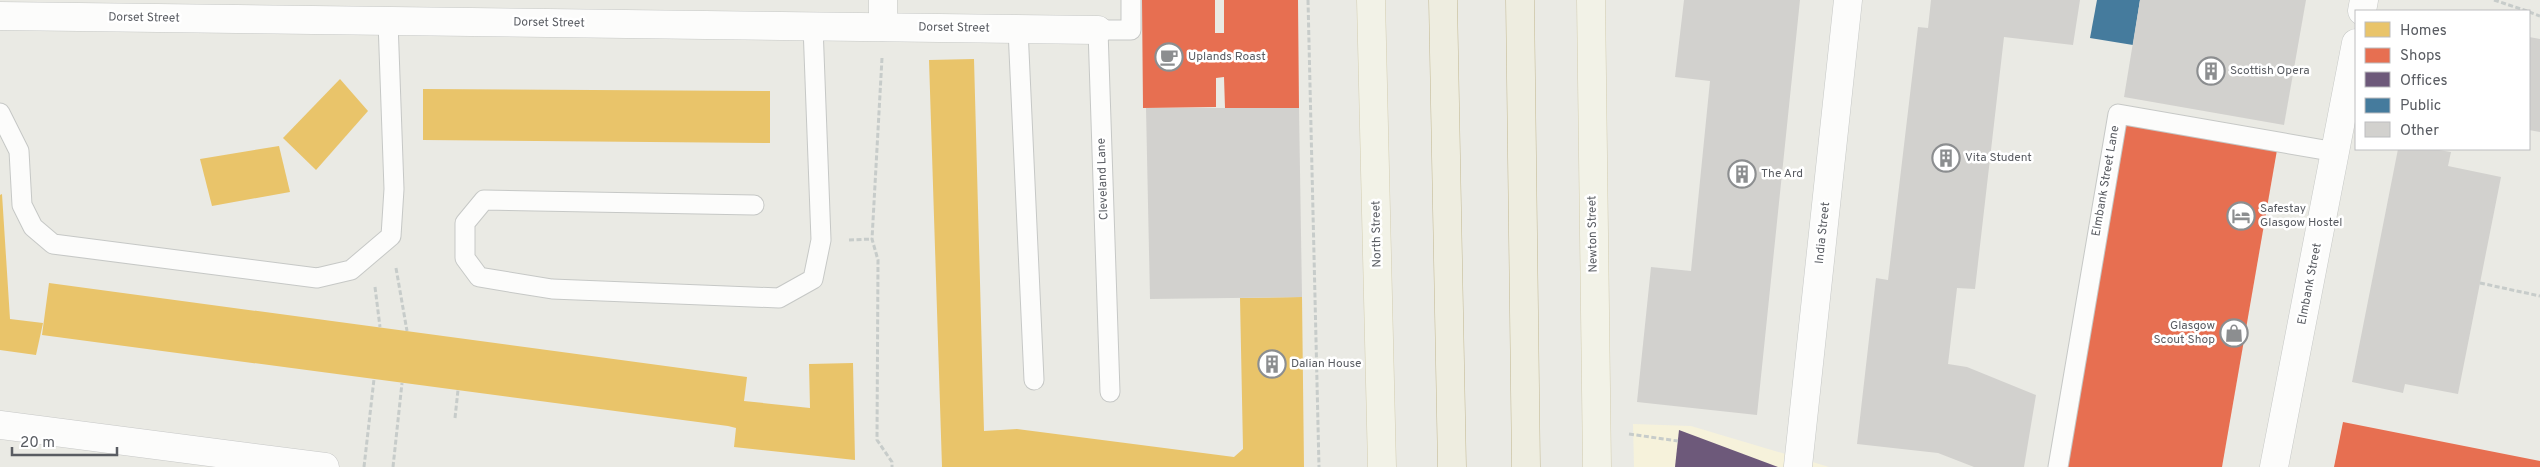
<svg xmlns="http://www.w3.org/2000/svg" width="2540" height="467" viewBox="0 0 2540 467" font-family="Overpass,sans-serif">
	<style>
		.commercial { fill: #f6f2db }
		.homes { fill: #e9c46a }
		.shops { fill: #e76f51 }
		.offices { fill: #6d597a }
		.public { fill: #457b9d }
		.building { fill: #d2d1ce }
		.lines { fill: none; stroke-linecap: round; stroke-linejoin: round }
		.lane-casing { stroke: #c6c8c6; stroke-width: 21 }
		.street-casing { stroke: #c6c8c6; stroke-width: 29 }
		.secondary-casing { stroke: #c7c8c7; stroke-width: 29 }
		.primary-casing { stroke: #d3cdb0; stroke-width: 29 }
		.highway-casing { stroke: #c2b891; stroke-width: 29 }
		.path { stroke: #c7ccca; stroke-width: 3; stroke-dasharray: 5 2.5; stroke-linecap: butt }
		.lane { stroke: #fcfcfb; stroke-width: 19 }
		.street { stroke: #fcfcfb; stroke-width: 28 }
		.secondary { stroke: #fcfcfb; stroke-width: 28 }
		.primary { stroke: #f2f2e7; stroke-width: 28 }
		.highway { stroke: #eeede0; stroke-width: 28 }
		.labels { text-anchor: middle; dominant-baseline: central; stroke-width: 5; stroke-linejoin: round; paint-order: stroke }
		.street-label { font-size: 12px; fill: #595c62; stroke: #fff }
		.poi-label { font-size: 12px; fill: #595c62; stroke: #fff; text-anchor: start }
	</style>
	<rect width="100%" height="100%" fill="#eaeae4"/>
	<!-- commercial -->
	<path class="commercial" d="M 1633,424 L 1691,426 L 1829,467 L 1634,467 Z"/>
	<!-- homes -->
	<g class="homes">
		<path d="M 974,59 L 984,431 L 1017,429 L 1234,457 L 1243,449 L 1240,298 L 1302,297 L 1304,467 L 942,467 L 929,60 Z"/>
		<path d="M 340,79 L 368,111 L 316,170 L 283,138 Z"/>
		<path d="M 423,89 L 770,91 L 770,143 L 423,140 Z"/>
		<path d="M 279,146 L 290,192 L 212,206 L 200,159 Z"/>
		<path d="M 2,194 L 10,319 L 43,323 L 36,355 L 0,350 L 0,195 Z"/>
		<path d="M 49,283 L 747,377 L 744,401 L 810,408 L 809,364 L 853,363 L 855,460 L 734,447 L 736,428 L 728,426 L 42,335 Z"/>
	</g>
	<!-- shops -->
	<g class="shops">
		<path d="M 1142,0 L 1215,0 L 1215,33 L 1224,33 L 1224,0 L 1298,0 L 1299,108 L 1225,108 L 1224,77 L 1216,78 L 1216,107 L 1143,108 Z"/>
		<path d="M 2126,124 L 2277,150 L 2222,467 L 2066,467 Z"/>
		<path d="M 2343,422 L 2540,461 L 2540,467 L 2334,467 Z"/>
	</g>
	<!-- offices -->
	<path class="offices" d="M 1679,430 L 1778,467 L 1675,467 Z"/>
	<!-- public -->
	<path class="public" d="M 2097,0 L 2140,0 L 2133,45 L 2090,38 Z"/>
	<!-- building -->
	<g class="building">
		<path d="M 1684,0 L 1800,0 L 1757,415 L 1637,402 L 1651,267 L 1691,271 L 1710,81 L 1675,77 Z"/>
		<path d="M 1931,0 L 2080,0 L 2073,45 L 2004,37 L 1975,289 L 1957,288 L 1948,364 L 1967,367 L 2036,395 L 2024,467 L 1974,467 L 1938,453 L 1857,444 L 1876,278 L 1888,280 L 1918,27 L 1928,28 Z"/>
		<path d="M 2140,0 L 2306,0 L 2284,125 L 2124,97 Z"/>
		<path d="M 2529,37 L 2540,39 L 2540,132 L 2529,130 Z"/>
		<path d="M 1146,108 L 1299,108 L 1302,297 L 1150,299 Z"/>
		<path d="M 2398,149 L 2433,149 L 2451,152 L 2448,166 L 2501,177 L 2458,394 L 2405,384 L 2403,393 L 2352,382 Z"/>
	</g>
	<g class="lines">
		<!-- lane casing -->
		<g class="lane-casing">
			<g id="lane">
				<path d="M 1018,29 L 1034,380"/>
				<path d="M 0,113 L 19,151 L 22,205 L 33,227 L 53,244 L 317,278 L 351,270 L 391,236 L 394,189 L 388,21"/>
				<path d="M 754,205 L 484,200 L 465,223 L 465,258 L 479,277 L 552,289 L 779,298 L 813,279 L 821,240 L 813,26"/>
				<path d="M 1110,392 L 1098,30 L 1131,30 L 1131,0"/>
				<path d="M 2058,467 L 2118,114 L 2336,152"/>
			</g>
		</g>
		<!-- street casing -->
		<g class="street-casing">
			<g id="street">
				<path d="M 883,0 L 883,27"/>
				<path d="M 2362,11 L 2364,0"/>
				<path d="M 0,16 L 1098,30"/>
				<path d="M 1798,466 L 1848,0"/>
				<path d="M 2274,467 L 2356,43"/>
			</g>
		</g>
		<!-- secondary casing -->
		<g class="secondary-casing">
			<path id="secondary" d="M 0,425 L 325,467"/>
		</g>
		<!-- primary casing -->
		<g class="primary-casing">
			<g id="primary">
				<path d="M 1371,0 L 1382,467"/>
				<path d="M 1591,0 L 1597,467"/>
			</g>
		</g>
		<!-- highway casing -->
		<g class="highway-casing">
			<g id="highway">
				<path d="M 1443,0 L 1452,467"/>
				<path d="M 1520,0 L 1526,467"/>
			</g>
		</g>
		<!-- path -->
		<g class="path">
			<path d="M 1308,0 L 1319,467"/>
			<path d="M 2494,0 L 2527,11"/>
			<path d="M 2529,12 L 2540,16"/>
			<path d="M 882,58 L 872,239 L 878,260 L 877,440 L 892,462 L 892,467"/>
			<path d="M 849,240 L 872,239"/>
			<path d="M 396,268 L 407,331"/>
			<path d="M 2480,283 L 2540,296"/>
			<path d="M 375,287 L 380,327"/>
			<path d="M 455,418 L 458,390"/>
			<path d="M 1629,434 L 1678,441"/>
			<path d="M 364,467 L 374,379"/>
			<path d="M 393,467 L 402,383"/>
		</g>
		<!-- lane -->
		<use href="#lane" class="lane"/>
		<!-- street -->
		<use href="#street" class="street"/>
		<!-- secondary -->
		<use href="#secondary" class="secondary"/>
		<!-- primary -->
		<use href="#primary" class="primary"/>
		<!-- highway -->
		<use href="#highway" class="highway"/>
	</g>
	<!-- icons -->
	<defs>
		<g id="cafe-ring" transform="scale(1.4375)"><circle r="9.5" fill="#fff" stroke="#8c8e90" stroke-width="1.5"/><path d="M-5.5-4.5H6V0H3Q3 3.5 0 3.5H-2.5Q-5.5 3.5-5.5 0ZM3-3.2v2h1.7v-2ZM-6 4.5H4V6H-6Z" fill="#8c8e90"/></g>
		<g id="building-ring" transform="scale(1.4375)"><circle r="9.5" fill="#fff" stroke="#8c8e90" stroke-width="1.5"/><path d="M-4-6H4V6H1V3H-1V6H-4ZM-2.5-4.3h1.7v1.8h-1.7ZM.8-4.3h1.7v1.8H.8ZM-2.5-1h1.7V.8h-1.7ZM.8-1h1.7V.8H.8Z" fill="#8c8e90"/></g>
		<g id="hotel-ring" transform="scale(1.4375)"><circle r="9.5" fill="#fff" stroke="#8c8e90" stroke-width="1.5"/><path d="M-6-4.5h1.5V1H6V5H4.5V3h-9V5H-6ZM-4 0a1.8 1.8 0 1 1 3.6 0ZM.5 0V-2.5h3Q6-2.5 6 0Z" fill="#8c8e90"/></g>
		<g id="shop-ring" transform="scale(1.4375)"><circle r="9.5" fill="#fff" stroke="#8c8e90" stroke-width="1.5"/><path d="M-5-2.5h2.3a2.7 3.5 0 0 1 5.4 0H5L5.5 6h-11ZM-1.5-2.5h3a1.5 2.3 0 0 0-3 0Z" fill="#8c8e90"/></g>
	</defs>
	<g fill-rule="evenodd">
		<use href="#cafe-ring" x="1169" y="57"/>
		<use href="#building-ring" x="2211" y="71"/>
		<use href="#building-ring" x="1946" y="158"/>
		<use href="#building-ring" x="1742" y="174"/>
		<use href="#hotel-ring" x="2241" y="216"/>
		<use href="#shop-ring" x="2234" y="333"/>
		<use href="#building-ring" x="1272" y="364"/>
	</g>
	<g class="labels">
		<!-- street labels -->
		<g class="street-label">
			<text transform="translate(144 18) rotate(1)">Dorset Street</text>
			<text transform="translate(549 23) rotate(1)">Dorset Street</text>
			<text transform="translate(954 28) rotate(1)">Dorset Street</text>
			<text transform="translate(1103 179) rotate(-92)">Cleveland Lane</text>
			<text transform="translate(2106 181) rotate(-80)">Elmbank Street Lane</text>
			<text transform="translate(1823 233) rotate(-84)">India Street</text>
			<text transform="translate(1377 234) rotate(-91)">North Street</text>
			<text transform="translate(1593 234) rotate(-91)">Newton Street</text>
			<text transform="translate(2310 284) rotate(-79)">Elmbank Street</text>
		</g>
		<!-- poi labels -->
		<g class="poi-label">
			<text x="1188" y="57">Uplands Roast</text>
			<text x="2230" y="71">Scottish Opera</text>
			<text x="1965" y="158">Vita Student</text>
			<text x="1761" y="174">The Ard</text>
			<text x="2260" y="209">Safestay<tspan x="2260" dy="14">Glasgow Hostel</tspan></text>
			<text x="2215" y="326" text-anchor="end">Glasgow<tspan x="2215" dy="14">Scout Shop</tspan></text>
			<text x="1291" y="364">Dalian House</text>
		</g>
	</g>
	<!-- legend -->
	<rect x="2355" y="10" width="175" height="140" fill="#ffffff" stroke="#bdbec0"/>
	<rect x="2365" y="22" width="25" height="15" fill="#e9c46a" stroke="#bdbec0"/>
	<text x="2400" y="35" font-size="15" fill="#595c62">Homes</text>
	<rect x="2365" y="48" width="25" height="15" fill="#e76f51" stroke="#bdbec0"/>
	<text x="2400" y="60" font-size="15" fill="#595c62">Shops</text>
	<rect x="2365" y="72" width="25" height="15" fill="#6d597a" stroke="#bdbec0"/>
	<text x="2400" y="85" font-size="15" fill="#595c62">Offices</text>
	<rect x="2365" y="98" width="25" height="15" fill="#457b9d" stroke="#bdbec0"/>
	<text x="2400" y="110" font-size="15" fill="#595c62">Public</text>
	<rect x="2365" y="122" width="25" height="15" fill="#d2d1ce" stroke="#bdbec0"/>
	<text x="2400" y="135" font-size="15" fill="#595c62">Other</text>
	<!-- scale -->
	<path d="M12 447v8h105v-8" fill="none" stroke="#595c62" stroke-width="2.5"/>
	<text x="20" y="447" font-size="15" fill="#595c62" stroke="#ffffff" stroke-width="4" paint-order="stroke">20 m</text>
</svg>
